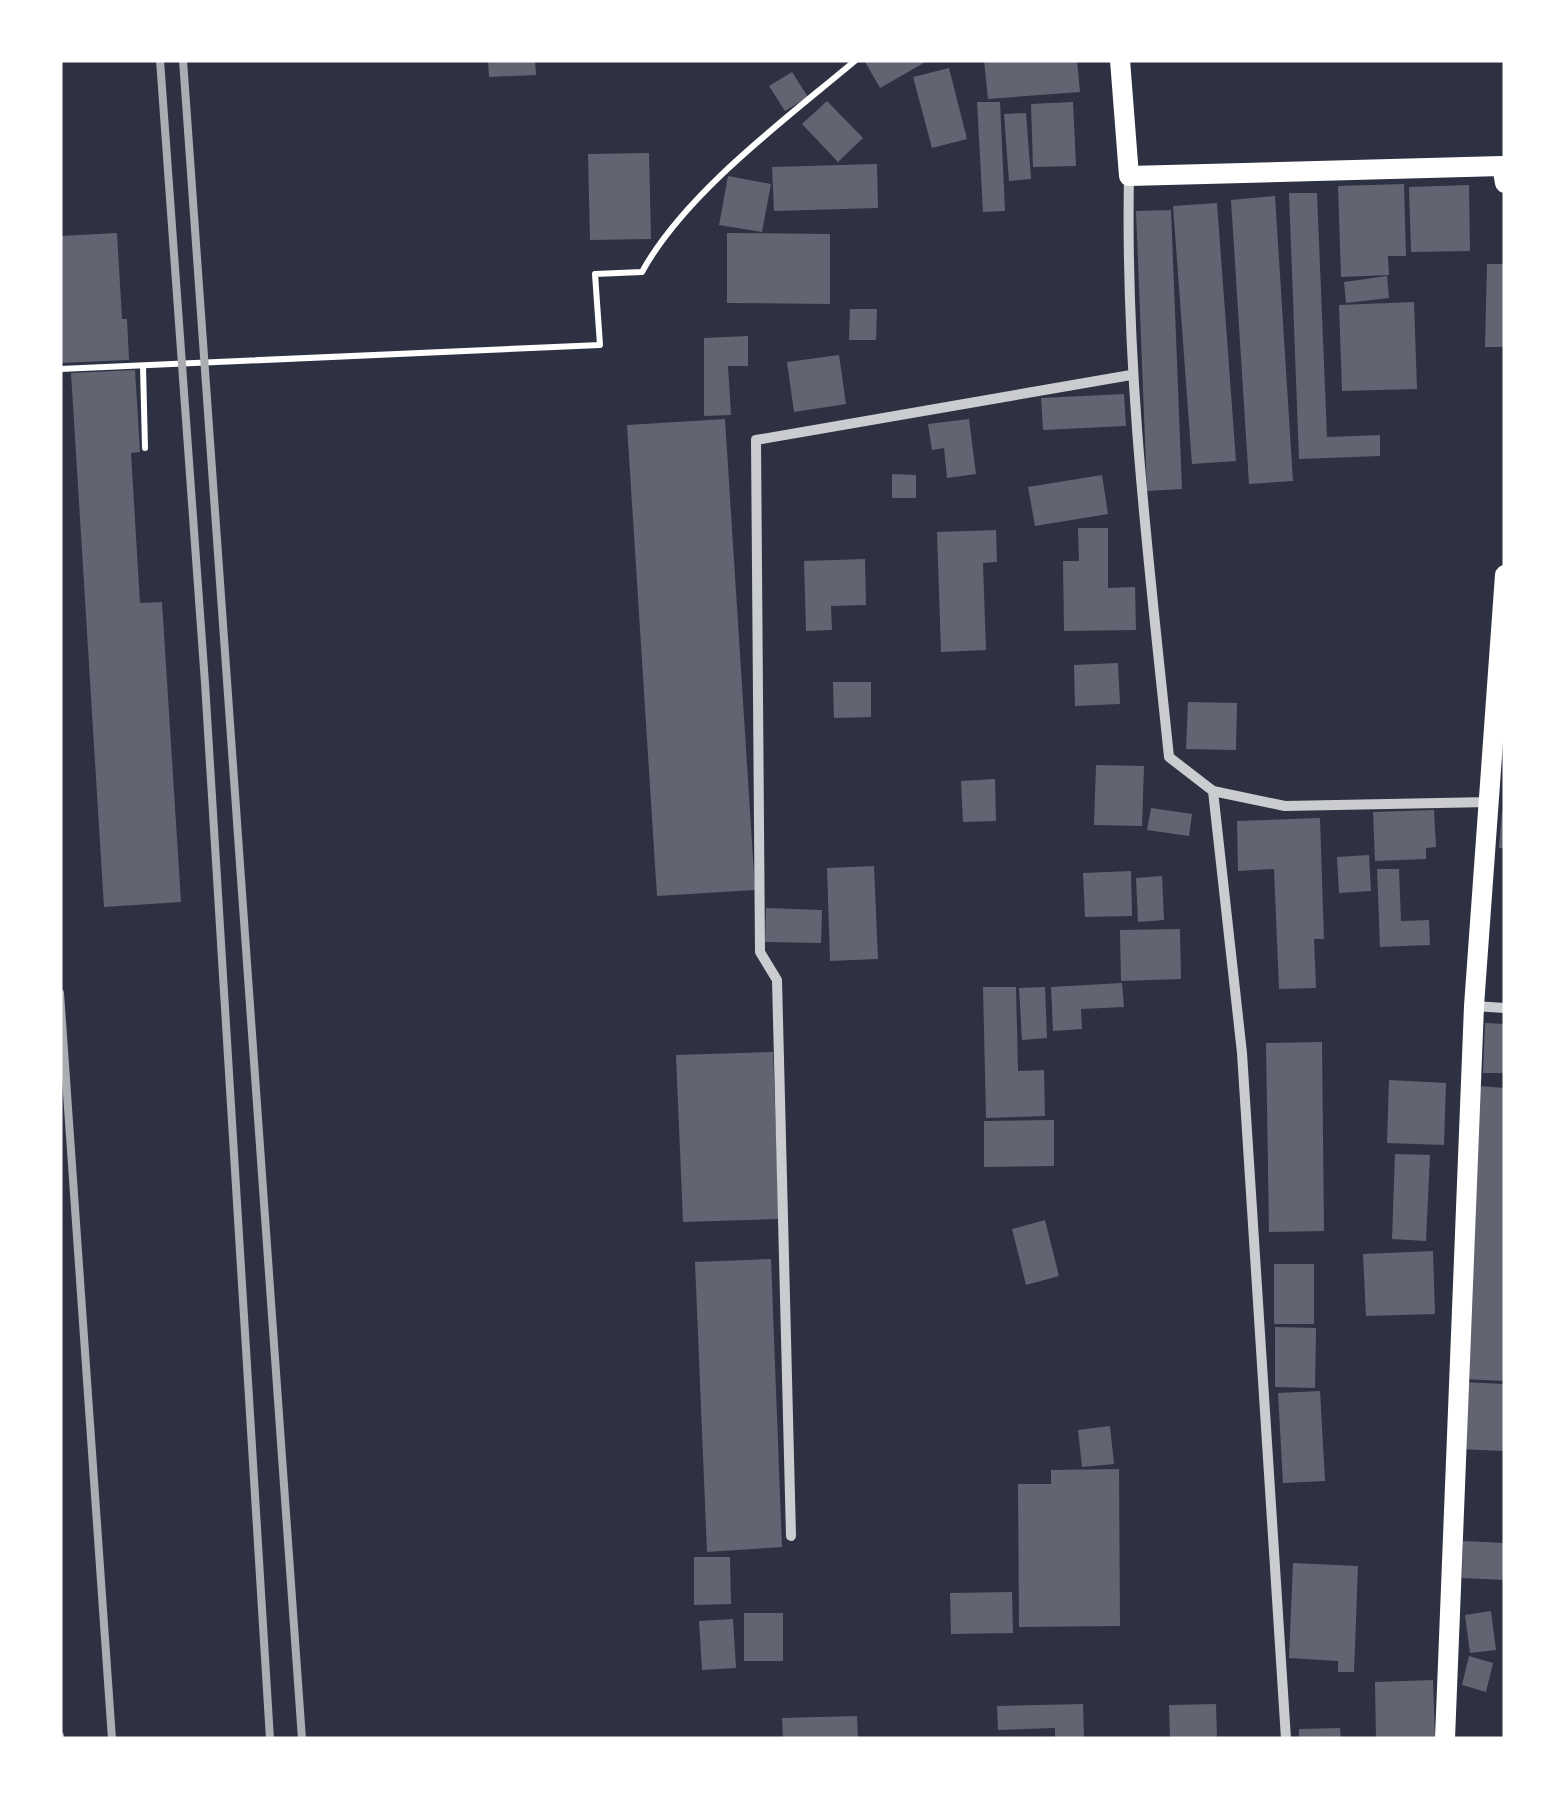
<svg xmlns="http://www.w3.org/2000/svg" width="1565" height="1799" viewBox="0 0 1565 1799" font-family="'Work Sans',sans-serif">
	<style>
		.building { fill: #626471 }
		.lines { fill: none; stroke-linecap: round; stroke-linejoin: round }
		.path { stroke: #fff; stroke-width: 6 }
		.minor { stroke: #caccd0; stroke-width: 10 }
		.secondary { stroke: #fff; stroke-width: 20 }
		.rail { stroke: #abadb3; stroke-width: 8 }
	</style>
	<rect width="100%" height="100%" fill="#2d3142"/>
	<!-- building -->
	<g class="building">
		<path d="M 488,60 L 535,60 L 536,75 L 489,77 Z"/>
		<path d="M 864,60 L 929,60 L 880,88 Z"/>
		<path d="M 984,60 L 1077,60 L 1080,92 L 988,99 Z"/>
		<path d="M 949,68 L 967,139 L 932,148 L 913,77 Z"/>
		<path d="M 792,72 L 808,97 L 785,111 L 769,86 Z"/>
		<path d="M 827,101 L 863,138 L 838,162 L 802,124 Z"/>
		<path d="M 977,102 L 1000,102 L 1005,211 L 983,212 Z"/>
		<path d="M 1073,102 L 1076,166 L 1033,167 L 1031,104 Z"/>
		<path d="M 1026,113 L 1031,179 L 1009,181 L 1004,114 Z"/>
		<path d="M 649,153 L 651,239 L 590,240 L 588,154 Z"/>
		<path d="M 877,164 L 878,208 L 774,211 L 772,167 Z"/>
		<path d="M 728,176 L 771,184 L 762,232 L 719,225 Z"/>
		<path d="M 1404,184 L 1406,256 L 1388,256 L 1389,275 L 1341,277 L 1338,186 Z"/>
		<path d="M 1469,185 L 1470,251 L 1411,252 L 1409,187 Z"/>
		<path d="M 1289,193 L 1317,193 L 1327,437 L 1380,435 L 1380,456 L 1299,459 Z"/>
		<path d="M 1275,196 L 1293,481 L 1249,484 L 1231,200 Z"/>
		<path d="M 1217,203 L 1236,461 L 1192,464 L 1173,206 Z"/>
		<path d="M 1171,210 L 1182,489 L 1147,491 L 1136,211 Z"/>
		<path d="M 117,233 L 122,319 L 127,319 L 129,360 L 60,363 L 60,236 Z"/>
		<path d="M 727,233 L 830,234 L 830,304 L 727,303 Z"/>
		<path d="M 1487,264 L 1505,264 L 1505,347 L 1485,347 Z"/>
		<path d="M 1387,276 L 1389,298 L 1346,303 L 1344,282 Z"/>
		<path d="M 1414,302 L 1417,389 L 1342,391 L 1339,305 Z"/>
		<path d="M 850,309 L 877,309 L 876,340 L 849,340 Z"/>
		<path d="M 748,336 L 748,366 L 728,366 L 731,415 L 704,416 L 704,338 Z"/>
		<path d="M 839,355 L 846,404 L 794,412 L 787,362 Z"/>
		<path d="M 135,370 L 140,452 L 131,453 L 140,603 L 162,602 L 181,902 L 104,907 L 71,373 Z"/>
		<path d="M 1124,394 L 1126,426 L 1043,430 L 1041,398 Z"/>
		<path d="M 725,419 L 755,890 L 657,896 L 627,425 Z"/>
		<path d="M 969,419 L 976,474 L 947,478 L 944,448 L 932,450 L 928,424 Z"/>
		<path d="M 892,474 L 916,475 L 916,498 L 892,498 Z"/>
		<path d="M 1102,475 L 1108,514 L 1035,526 L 1028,487 Z"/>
		<path d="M 1078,528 L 1108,528 L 1108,588 L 1135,587 L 1136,630 L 1064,631 L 1063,561 L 1079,561 Z"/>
		<path d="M 996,530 L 997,562 L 983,563 L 986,650 L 941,652 L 937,532 Z"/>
		<path d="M 865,559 L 866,605 L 831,606 L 832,630 L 806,631 L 804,561 Z"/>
		<path d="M 1118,663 L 1120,704 L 1075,706 L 1074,665 Z"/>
		<path d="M 833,682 L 871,682 L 871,717 L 834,718 Z"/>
		<path d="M 1188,702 L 1237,703 L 1236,750 L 1186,749 Z"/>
		<path d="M 1096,765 L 1144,766 L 1142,826 L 1094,825 Z"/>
		<path d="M 995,779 L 996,821 L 963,822 L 961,781 Z"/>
		<path d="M 1151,808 L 1192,814 L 1189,836 L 1147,830 Z"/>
		<path d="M 1434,810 L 1436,847 L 1426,848 L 1426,859 L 1375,861 L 1373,812 Z"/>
		<path d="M 1502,811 L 1505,811 L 1505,848 L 1499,848 Z"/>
		<path d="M 1320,818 L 1324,939 L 1314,939 L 1316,988 L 1279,989 L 1274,869 L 1238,871 L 1237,821 Z"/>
		<path d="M 1369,855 L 1371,891 L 1339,893 L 1337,857 Z"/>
		<path d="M 874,866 L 878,959 L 830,961 L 827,868 Z"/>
		<path d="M 1377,869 L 1399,869 L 1401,921 L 1429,920 L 1430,945 L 1380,947 Z"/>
		<path d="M 1131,871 L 1132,916 L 1085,917 L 1083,873 Z"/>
		<path d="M 1162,876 L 1164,920 L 1138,922 L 1136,878 Z"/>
		<path d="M 766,908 L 822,910 L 821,943 L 765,942 Z"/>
		<path d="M 1180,929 L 1181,979 L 1121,981 L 1120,930 Z"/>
		<path d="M 1122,983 L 1124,1007 L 1081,1009 L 1082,1029 L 1053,1031 L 1051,987 Z"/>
		<path d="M 983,987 L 1016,987 L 1018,1071 L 1044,1070 L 1045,1116 L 986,1118 Z"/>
		<path d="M 1045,987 L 1047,1038 L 1022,1040 L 1019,988 Z"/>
		<path d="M 1485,1023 L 1505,1024 L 1505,1073 L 1483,1073 Z"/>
		<path d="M 1322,1042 L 1324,1231 L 1269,1232 L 1266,1043 Z"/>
		<path d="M 773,1052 L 779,1219 L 683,1222 L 676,1055 Z"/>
		<path d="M 1389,1080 L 1446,1083 L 1444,1145 L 1387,1143 Z"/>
		<path d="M 1479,1086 L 1505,1088 L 1505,1381 L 1463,1379 Z"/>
		<path d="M 1054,1120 L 1054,1166 L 984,1167 L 984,1121 Z"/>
		<path d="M 1395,1154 L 1430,1155 L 1426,1241 L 1392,1239 Z"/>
		<path d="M 1045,1220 L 1059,1276 L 1026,1285 L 1012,1229 Z"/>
		<path d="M 1433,1251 L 1435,1314 L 1366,1316 L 1363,1254 Z"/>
		<path d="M 771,1259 L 782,1547 L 707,1552 L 695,1262 Z"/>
		<rect x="1274" y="1264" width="40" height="60"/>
		<path d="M 1275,1327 L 1316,1328 L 1315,1388 L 1275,1387 Z"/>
		<path d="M 1461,1382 L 1505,1384 L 1503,1451 L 1459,1449 Z"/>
		<path d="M 1320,1391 L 1325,1481 L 1283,1483 L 1278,1393 Z"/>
		<path d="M 1110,1426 L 1114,1464 L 1082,1467 L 1078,1430 Z"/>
		<path d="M 1119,1469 L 1120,1626 L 1019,1627 L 1018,1484 L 1051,1484 L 1051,1470 Z"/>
		<path d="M 1463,1541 L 1505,1543 L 1505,1580 L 1462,1578 Z"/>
		<path d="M 694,1557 L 730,1557 L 731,1604 L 694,1605 Z"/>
		<path d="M 1293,1563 L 1358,1566 L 1354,1672 L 1338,1672 L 1338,1661 L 1289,1658 Z"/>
		<path d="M 1012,1592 L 1013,1633 L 951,1634 L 950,1593 Z"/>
		<path d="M 1491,1611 L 1496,1650 L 1470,1653 L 1465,1615 Z"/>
		<rect x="744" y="1613" width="39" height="48"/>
		<path d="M 733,1619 L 736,1668 L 702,1670 L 699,1621 Z"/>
		<path d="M 1469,1656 L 1493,1663 L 1486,1692 L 1462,1685 Z"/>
		<path d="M 1433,1680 L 1435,1739 L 1376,1739 L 1375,1682 Z"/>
		<path d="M 1083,1704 L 1084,1739 L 1055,1739 L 1055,1728 L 998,1730 L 997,1706 Z"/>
		<path d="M 1216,1704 L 1217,1739 L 1170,1739 L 1169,1705 Z"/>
		<path d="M 857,1716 L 858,1739 L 783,1739 L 782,1718 Z"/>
		<path d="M 1340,1728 L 1341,1739 L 1299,1739 L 1299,1729 Z"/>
	</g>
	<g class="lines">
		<!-- path -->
		<g class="path">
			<path d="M 143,366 L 145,448"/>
			<path d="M 60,369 L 600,345 L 595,274 L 642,272 C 685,193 787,118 856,60"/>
		</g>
		<!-- minor -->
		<g class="minor">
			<path d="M 1129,176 C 1125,371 1149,563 1169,757 L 1213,791 L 1242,1053 L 1286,1739"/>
			<path d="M 1213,791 L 1285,806 L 1490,802"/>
			<path d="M 1474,1006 L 1505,1008"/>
			<path d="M 791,1536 L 777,980 L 760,952 L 756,440 L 1131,375"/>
		</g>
		<!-- secondary -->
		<g class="secondary">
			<path d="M 1120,60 L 1129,176 L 1502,166 L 1505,183"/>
			<path d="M 1445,1739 L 1474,1006 L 1505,575"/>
		</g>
		<!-- rail -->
		<g class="rail">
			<path d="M 160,60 L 205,683 L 270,1739"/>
			<path d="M 183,60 L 302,1739"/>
			<path d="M 60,993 L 112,1739"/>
			<path d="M 60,1736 L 60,1739"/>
		</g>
	</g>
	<!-- border -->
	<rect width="1565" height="1799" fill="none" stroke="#ffffff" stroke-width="125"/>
</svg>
